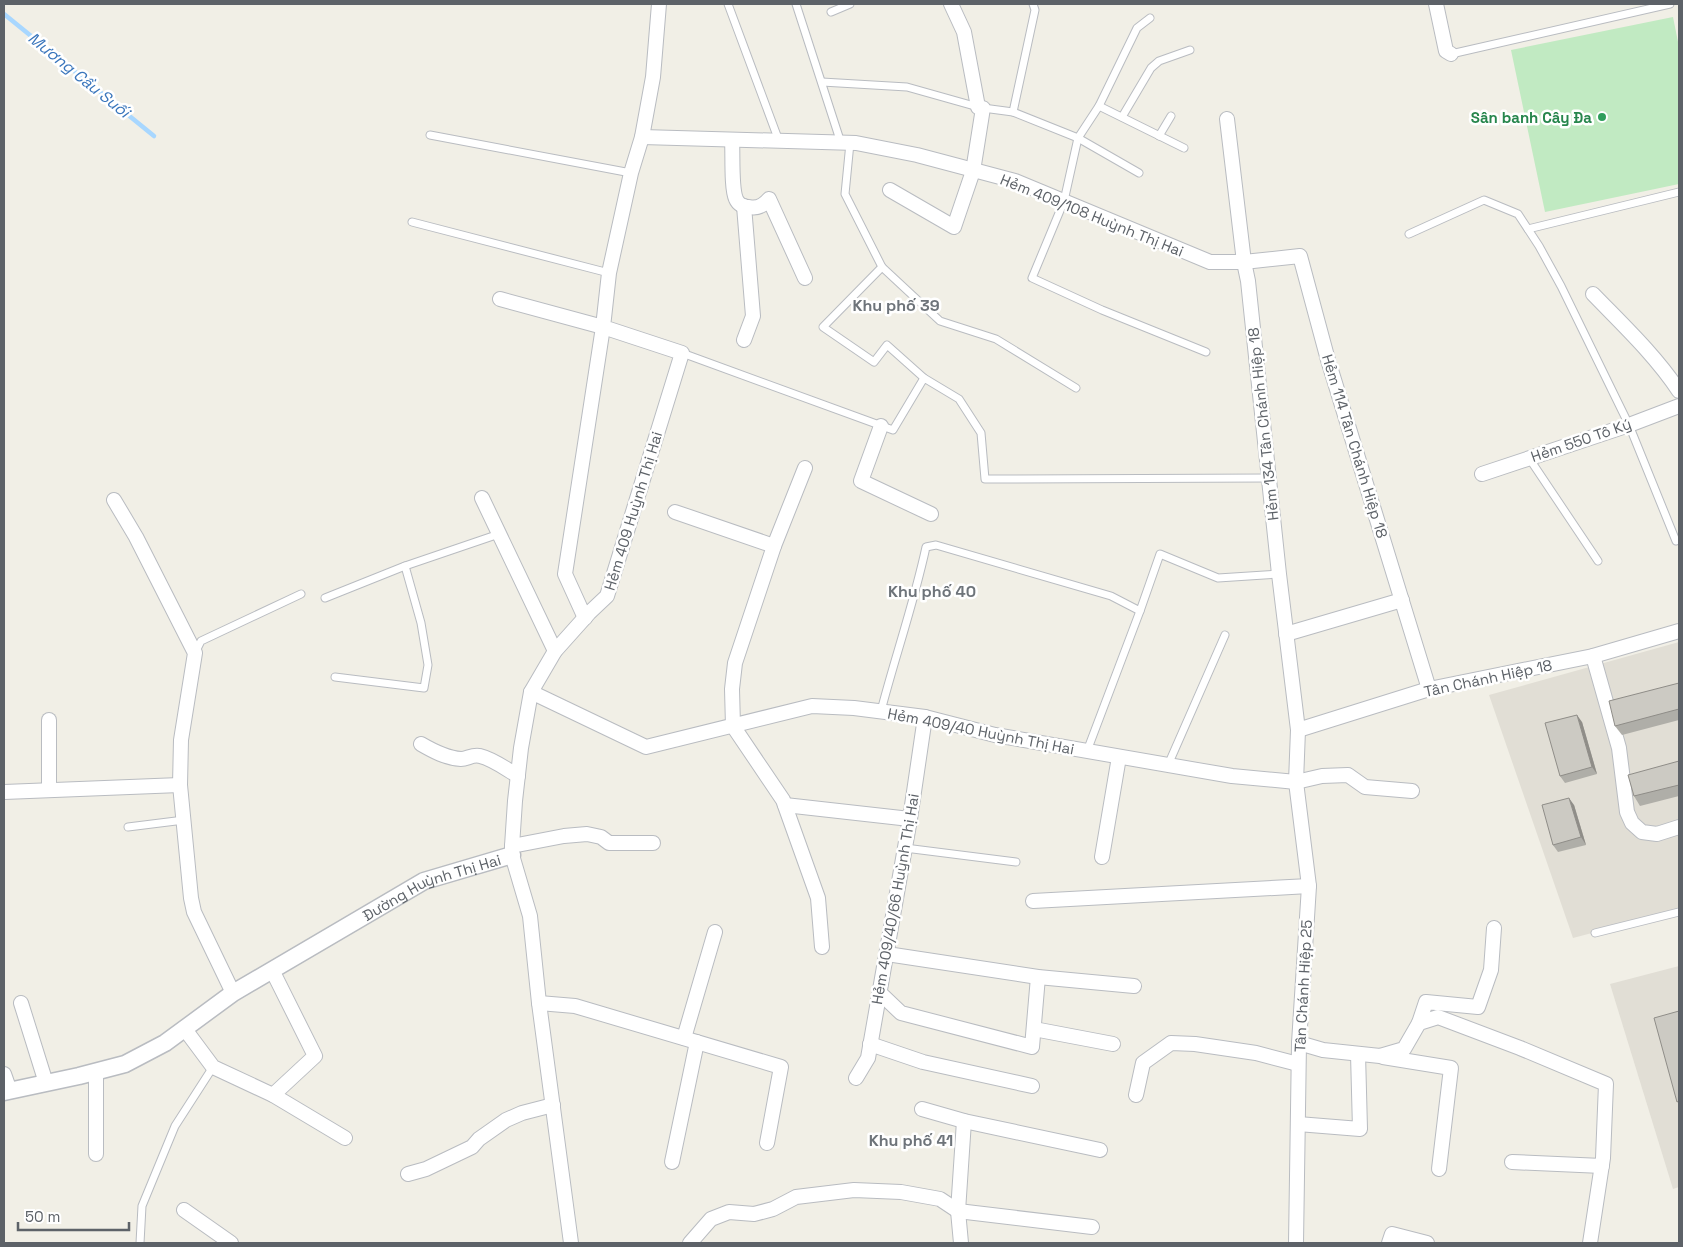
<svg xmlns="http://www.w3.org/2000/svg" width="1683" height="1247" viewBox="0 0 1683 1247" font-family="'Space Grotesk',sans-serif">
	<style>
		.education { fill: #e1ded5 }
		.pitch { fill: #c1eac2 }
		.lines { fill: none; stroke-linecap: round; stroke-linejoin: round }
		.stream { stroke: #a8d7ff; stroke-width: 4.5 }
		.service-casing { stroke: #b9bcc1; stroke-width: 9 }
		.minor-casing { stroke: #b9bcc1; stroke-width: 16 }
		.tertiary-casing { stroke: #b9bcc1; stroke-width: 19 }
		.service { stroke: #fff; stroke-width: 7 }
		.minor { stroke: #fff; stroke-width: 14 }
		.tertiary { stroke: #fff; stroke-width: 16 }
		.wall { fill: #afaea8 }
		.shaded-wall { fill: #8f8d88 }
		.building { fill: #cccac3; stroke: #8f8d88 }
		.leisure-dot { fill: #2e9e5b; stroke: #fff; stroke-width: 2 }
		.labels { text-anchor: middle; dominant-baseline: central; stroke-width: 5; stroke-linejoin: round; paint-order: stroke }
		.leisure-label { font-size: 15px; font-weight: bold; fill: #27864d; stroke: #fff; text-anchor: end }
		.street-label { font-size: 15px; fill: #5d6268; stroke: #fff }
		.water-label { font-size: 16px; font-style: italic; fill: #3a76bc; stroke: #fff }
		.neighbourhood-label { font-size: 16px; font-weight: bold; fill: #6e747a; stroke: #fff }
	</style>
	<rect width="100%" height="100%" fill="#f1efe6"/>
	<!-- education -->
	<g class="education">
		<path d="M 1679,642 L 1679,910 L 1573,938 L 1489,695 Z"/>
		<path d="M 1679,966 L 1679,1187 L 1673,1189 L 1610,984 Z"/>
	</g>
	<!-- pitch -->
	<path class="pitch" d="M 1673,17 L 1679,47 L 1679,184 L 1545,212 L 1511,50 Z"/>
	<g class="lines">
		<!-- stream -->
		<path class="stream" d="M 4,14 L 154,136"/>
		<!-- service casing -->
		<g class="service-casing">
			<g id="service">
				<path d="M 728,4 L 779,141"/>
				<path d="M 796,4 L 841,143"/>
				<path d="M 831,12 L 850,4"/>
				<path d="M 1150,18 L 1137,28 L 1099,106 L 1078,138 L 1064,201 L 1032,278 L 1102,310 L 1206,352"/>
				<path d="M 1451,54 L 1670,4"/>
				<path d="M 822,82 L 907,87 L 978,107"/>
				<path d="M 1099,106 L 1184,148"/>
				<path d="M 983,108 L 1013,112 L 1078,138 L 1139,173"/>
				<path d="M 1013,112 L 1035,10 L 1033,4"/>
				<path d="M 1122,117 L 1151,68 L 1159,61 L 1190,50"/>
				<path d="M 430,135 L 631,173"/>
				<path d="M 1159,136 L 1171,116"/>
				<path d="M 850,143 L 845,194 L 882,267 L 940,321 L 996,339 L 1076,388"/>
				<path d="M 412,222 L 609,273"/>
				<path d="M 1528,229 L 1679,192"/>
				<path d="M 1409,234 L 1484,200 L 1518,214 L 1539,246 L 1561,286 L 1629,425 L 1676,541"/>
				<path d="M 882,267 L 823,327 L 874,362 L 887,345 L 924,378"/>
				<path d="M 682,353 L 893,430 L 924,378 L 959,399 L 981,433 L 985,479 L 1269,478"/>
				<path d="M 1529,458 L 1598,561"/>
				<path d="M 325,598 L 405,566 L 499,534"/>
				<path d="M 195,653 L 201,641 L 301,594"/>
				<path d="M 335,677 L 424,688 L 428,665 L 421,623 L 405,566"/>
				<path d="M 881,711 C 895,657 914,603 926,547 L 936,545 L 1111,596 L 1140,611 L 1160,554 L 1218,578 L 1279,574"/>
				<path d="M 1087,751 L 1140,611"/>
				<path d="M 1168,765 L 1225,635"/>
				<path d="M 128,827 L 184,820"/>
				<path d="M 905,848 L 1016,862"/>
				<path d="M 1595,933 L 1679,912"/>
				<path d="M 140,1243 L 142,1206 L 175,1126 L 213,1067"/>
			</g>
		</g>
		<!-- minor casing -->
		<g class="minor-casing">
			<g id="minor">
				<path d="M 1436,4 L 1446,51 L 1451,54"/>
				<path d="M 1227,119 L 1244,262 L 1248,281 L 1279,574 L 1298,730 L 1296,782 L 1309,886 L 1299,1043 L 1296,1243"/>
				<path d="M 642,137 L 856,143 L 917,155 L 1015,181 L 1210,262 L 1244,262 L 1300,256 L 1328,360 L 1429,689"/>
				<path d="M 732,140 C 733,154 731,188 736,199 C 738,204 743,207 749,207 C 757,209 764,205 769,199 L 805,278"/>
				<path d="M 890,190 L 954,227 L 973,171 L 983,108 L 978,107 L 964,32 L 951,4"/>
				<path d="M 744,206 L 753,316 L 744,340"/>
				<path d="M 1593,294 C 1623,325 1655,355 1679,391"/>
				<path d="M 500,299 L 603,327 L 565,574 L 585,618"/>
				<path d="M 881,426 L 861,481 L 931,514"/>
				<path d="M 805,468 L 774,546 L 735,663 L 732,689 L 733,726 L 783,800 L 818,898 L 822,947"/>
				<path d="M 1482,474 L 1629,425 L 1679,406"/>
				<path d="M 482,498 L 555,651"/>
				<path d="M 114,500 L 136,537 L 195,653 L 181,740 L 180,785 L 191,898 L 194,912 L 233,993"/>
				<path d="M 675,512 L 774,546"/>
				<path d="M 1286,634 L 1402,600"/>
				<path d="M 1593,656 L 1619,748 L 1627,812 L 1632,823 L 1642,832 L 1657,834 L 1679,827"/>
				<path d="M 531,692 L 646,747 L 812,706 L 854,708 L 925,717 L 995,735 L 1232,776 L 1296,782 L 1322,776 L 1348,775 L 1365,787 L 1412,791"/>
				<path d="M 49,720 L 49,790"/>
				<path d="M 1298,730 L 1429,689 L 1593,656 L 1679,631"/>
				<path d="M 421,744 C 433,751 446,758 461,759 C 467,759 473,754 480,756 C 493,759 506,769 518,776"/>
				<path d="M 4,792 L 180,785"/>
				<path d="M 785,805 L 910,819"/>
				<path d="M 512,846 L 564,836 L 587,834 L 601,837 L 609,843 L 653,843"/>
				<path d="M 1102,857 L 1119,757"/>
				<path d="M 1033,901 L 1309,886"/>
				<path d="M 887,954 L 1038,977 L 1134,986"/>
				<path d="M 272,970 L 315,1056 L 273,1095"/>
				<path d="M 880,993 L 901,1013 L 1032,1047 L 1038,977"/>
				<path d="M 21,1003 L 46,1083"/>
				<path d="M 539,1003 L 575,1006 L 781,1067 L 767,1143"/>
				<path d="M 1419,1023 L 1426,1002 L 1478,1007 L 1491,970 L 1494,928"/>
				<path d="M 184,1028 L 213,1067 L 273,1095 L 345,1138"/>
				<path d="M 1034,1029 L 1113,1044"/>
				<path d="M 684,1038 L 715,932"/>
				<path d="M 1299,1043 L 1323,1050 L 1380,1056 L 1404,1049 L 1419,1023 L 1438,1017 L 1520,1048 L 1606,1084 L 1603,1158 L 1590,1243"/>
				<path d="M 870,1044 L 923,1062 L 1032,1086"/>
				<path d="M 1383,1057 L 1451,1068 L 1439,1169"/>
				<path d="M 96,1072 L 96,1154"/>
				<path d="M 4,1074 L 10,1091"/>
				<path d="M 856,1078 L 868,1058 L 910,819 L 925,717"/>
				<path d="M 1136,1095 L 1143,1063 L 1171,1043 L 1195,1044 L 1256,1053 L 1298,1064"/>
				<path d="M 922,1109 L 964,1121 L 1100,1150"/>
				<path d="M 1298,1124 L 1360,1129 L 1358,1054"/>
				<path d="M 672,1162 L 697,1042"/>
				<path d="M 1512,1162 L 1602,1166"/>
				<path d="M 408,1174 L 426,1169 L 472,1147 L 479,1139 L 506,1120 L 522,1113 L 553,1105"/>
				<path d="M 184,1210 L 231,1243"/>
				<path d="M 571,1243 L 539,1003 L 530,916 L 512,855 L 512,846 L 515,801 L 521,748 L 531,692 L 555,651 L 589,613 L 607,596 L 682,353 L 603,327 L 609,273 L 631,173 L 642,137 L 653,77 L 659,4"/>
				<path d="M 690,1243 L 711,1219 L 729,1212 L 754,1214 L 773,1209 L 796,1197 L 854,1190 L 901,1192 L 940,1199 L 958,1211 L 1092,1227"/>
				<path d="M 961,1243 L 958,1211 L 964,1121"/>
				<path d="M 1389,1243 L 1392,1234 L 1427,1243"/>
			</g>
		</g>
		<!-- tertiary casing -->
		<g class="tertiary-casing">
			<g id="tertiary">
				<path id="s1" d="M 4,1092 L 79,1076 L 125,1064 L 165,1043 L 233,993 L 424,881 L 512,855"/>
			</g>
		</g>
		<!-- service -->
		<use href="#service" class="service"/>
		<!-- minor -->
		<use href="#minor" class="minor"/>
		<!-- tertiary -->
		<use href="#tertiary" class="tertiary"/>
	</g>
	<!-- wall -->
	<g class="wall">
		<path d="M 1679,683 L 1679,720 L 1622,735 L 1615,726 Z"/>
		<path d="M 1582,722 L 1597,774 L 1565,783 L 1560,776 Z"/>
		<path d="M 1679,761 L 1679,796 L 1640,806 L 1634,796 Z"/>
		<path d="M 1574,805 L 1586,845 L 1558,852 L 1553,845 Z"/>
	</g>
	<!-- shaded-wall -->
	<g class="shaded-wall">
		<path d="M 1577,715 L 1582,722 L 1597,774 L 1592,767 Z"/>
		<path d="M 1569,798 L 1574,805 L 1586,845 L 1581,837 Z"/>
	</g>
	<!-- building -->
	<g class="building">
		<path d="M 1679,683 L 1679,709 L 1615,726 L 1609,701 Z"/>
		<path d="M 1577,715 L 1592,767 L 1560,776 L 1545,723 Z"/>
		<path d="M 1679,761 L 1679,785 L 1634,796 L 1628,775 Z"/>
		<path d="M 1569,798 L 1581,837 L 1553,845 L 1542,805 Z"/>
		<path d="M 1679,1011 L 1679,1101 L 1677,1102 L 1654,1018 Z"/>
	</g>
	<!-- markers -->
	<circle class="leisure-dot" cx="1602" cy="117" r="5"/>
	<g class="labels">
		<!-- leisure labels -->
		<g class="leisure-label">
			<text x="1592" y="117">Sân banh Cây Đa</text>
		</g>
		<!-- street labels -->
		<g class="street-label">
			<text transform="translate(1092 215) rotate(22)">Hẻm 409/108 Huỳnh Thị Hai</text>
			<text transform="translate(1263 424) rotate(-96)">Hẻm 134 Tân Chánh Hiệp 18</text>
			<text transform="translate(1581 440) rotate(-19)">Hẻm 550 Tô Ký</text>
			<text transform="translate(1355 446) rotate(73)">Hẻm 114 Tân Chánh Hiệp 18</text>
			<text transform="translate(633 511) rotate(-73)">Hẻm 409 Huỳnh Thị Hai</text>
			<text transform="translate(1488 678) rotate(-12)">Tân Chánh Hiệp 18</text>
			<text transform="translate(981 731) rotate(11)">Hẻm 409/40 Huỳnh Thị Hai</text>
			<text stroke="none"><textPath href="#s1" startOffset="480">Đường Huỳnh Thị Hai</textPath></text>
			<text transform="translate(895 899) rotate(-80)">Hẻm 409/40/66 Huỳnh Thị Hai</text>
			<text transform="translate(1303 986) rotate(-87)">Tân Chánh Hiệp 25</text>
		</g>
		<!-- water labels -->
		<g class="water-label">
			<text transform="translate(79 75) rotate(39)">Mương Cầu Suối</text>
		</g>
		<!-- neighbourhood labels -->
		<g class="neighbourhood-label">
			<text x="896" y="305">Khu phố 39</text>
			<text x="932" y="591">Khu phố 40</text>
			<text x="911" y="1140">Khu phố 41</text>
		</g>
	</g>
	<!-- border -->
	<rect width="1683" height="1247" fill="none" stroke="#5d6268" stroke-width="10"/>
	<!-- scale -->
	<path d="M18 1222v8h111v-8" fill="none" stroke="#5d6268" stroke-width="2.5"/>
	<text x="25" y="1222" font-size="15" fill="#5d6268" stroke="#ffffff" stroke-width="4" paint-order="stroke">50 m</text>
</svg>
